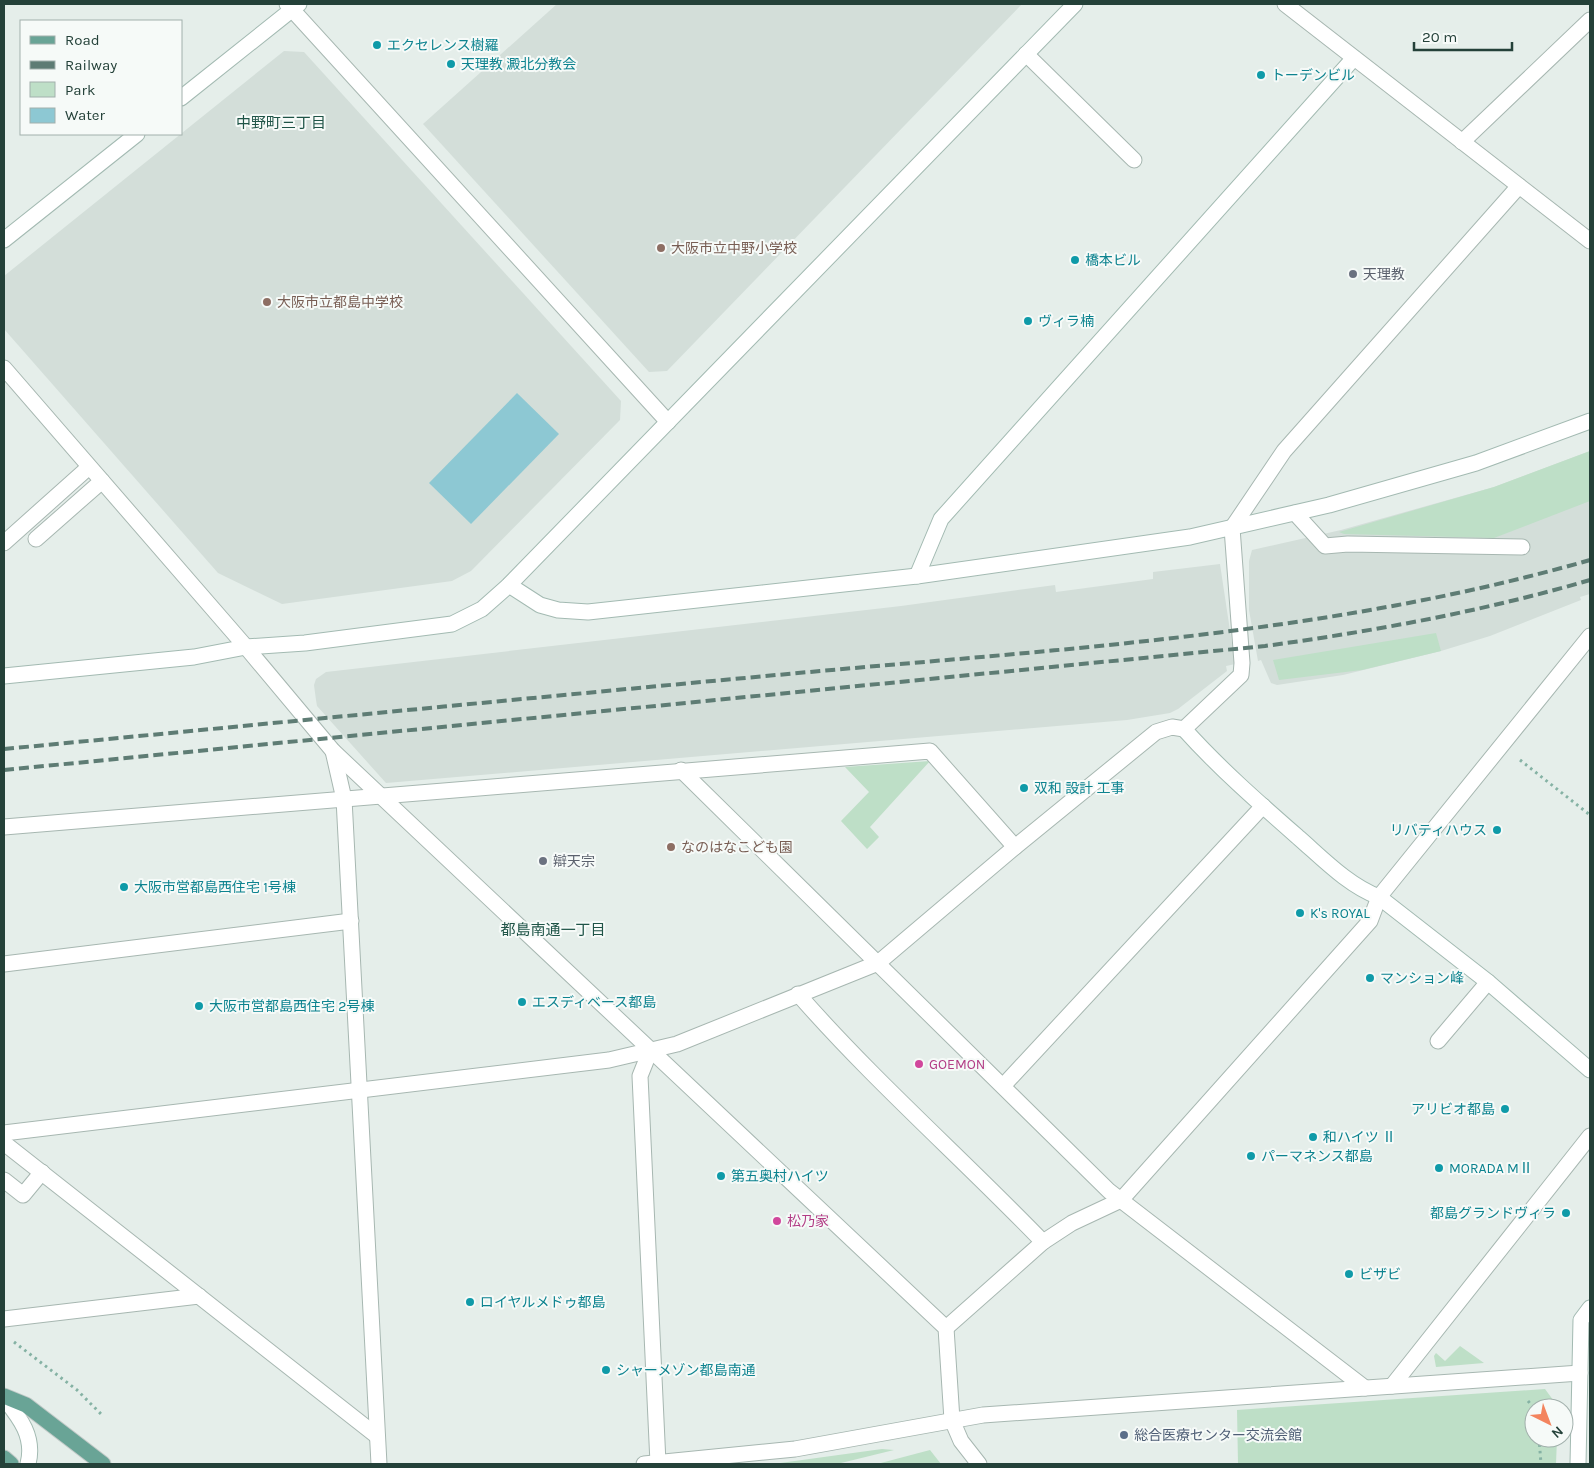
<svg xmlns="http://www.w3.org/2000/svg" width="1594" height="1468" viewBox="0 0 1594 1468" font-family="Karla,'Noto Sans JP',sans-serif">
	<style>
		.built { fill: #d3ded9 }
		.green { fill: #bedfc7 }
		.water { fill: #8dc8d3 }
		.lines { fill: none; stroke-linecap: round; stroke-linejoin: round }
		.lane-casing { stroke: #a7b7b1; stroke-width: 17 }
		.street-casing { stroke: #a7b7b1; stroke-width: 17 }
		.secondary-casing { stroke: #a3bab2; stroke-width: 17 }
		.primary-casing { stroke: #c2cac8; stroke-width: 17 }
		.path { stroke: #85b2a4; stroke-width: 3; stroke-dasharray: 2.5 4; stroke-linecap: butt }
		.lane { stroke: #fff; stroke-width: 15 }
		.street { stroke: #fff; stroke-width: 15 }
		.secondary { stroke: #fff; stroke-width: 15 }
		.primary { stroke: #69a496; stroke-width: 15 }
		.rail { stroke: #5e7c74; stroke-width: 4; stroke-dasharray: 10 5; stroke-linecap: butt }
		.culture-dot { fill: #0f9aa8; stroke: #f6faf8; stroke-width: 2 }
		.education-dot { fill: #8d6e63; stroke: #f6faf8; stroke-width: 2 }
		.worship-dot { fill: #6b7280; stroke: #f6faf8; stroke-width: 2 }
		.hotel-dot { fill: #d1479c; stroke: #f6faf8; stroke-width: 2 }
		.service-dot { fill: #5c6f8a; stroke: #f6faf8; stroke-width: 2 }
		.labels { text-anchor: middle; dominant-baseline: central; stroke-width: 4; stroke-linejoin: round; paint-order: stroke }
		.culture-label { font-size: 14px; fill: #0d838f; stroke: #f6faf8; text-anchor: start }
		.education-label { font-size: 14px; fill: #785e54; stroke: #f6faf8; text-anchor: start }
		.worship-label { font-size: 14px; fill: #5b616d; stroke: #f6faf8; text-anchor: start }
		.hotel-label { font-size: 14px; fill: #b23c85; stroke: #f6faf8; text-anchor: start }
		.service-label { font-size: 14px; fill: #4e5e75; stroke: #f6faf8; text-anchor: start }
		.neighbourhood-label { font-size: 15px; fill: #1f5447; stroke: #f6faf8 }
	</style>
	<rect width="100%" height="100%" fill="#e5eeea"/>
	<!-- built -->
	<g class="built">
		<path d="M 557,4 L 1022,4 L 667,371 L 649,372 L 423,124 Z"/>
		<path d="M 284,51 L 304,52 L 621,401 L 620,420 L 471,571 L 452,581 L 282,604 L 218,573 L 4,329 L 4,276 Z"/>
		<path d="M 1590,451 L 1590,594 L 1580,597 L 1581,600 L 1490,636 L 1441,651 L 1343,675 L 1277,685 L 1271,683 L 1261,660 L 1258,661 L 1249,610 L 1249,561 L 1252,550 L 1341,530 L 1494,487 Z"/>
		<path d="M 1220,564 L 1235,664 L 1226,666 L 1227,671 L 1178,709 L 1170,713 L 1127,720 L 386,783 L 317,706 L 316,700 L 314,685 L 316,679 L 326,672 L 901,606 L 1055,585 L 1056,592 L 1153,579 L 1153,572 Z"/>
	</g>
	<!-- green -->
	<g class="green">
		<path d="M 1590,451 L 1590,501 L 1494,538 L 1344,534 L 1339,532 L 1494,487 Z"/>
		<path d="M 1436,633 L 1441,651 L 1362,670 L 1279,680 L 1273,660 Z"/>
		<path d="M 930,761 L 870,827 L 879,837 L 867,849 L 841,821 L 869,792 L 845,767 Z"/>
		<path d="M 1460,1346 L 1484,1363 L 1436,1367 L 1434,1356 L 1436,1353 L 1445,1361 Z"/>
		<path d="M 1545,1389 L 1559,1408 L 1534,1408 L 1534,1438 L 1557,1438 L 1556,1464 L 1238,1464 L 1237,1410 Z"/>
		<path d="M 882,1449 L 894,1450 L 837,1464 L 773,1464 Z"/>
		<path d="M 930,1450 L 941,1464 L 877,1464 Z"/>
	</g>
	<!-- water -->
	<path class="water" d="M 517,393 L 559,434 L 471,524 L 429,483 Z"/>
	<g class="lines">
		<!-- lane casing -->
		<g class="lane-casing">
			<g id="lane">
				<path d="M 1295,513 L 1325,546 L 1348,544 L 1522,547"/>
				<path d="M 36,539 L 102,481"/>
				<path d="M 1438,1041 L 1488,982"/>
				<path d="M 4,1180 L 23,1195 L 42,1172"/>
				<path d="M 1392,1386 L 1590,1136"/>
			</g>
		</g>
		<!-- street casing -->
		<g class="street-casing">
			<g id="street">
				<path d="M 287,4 L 668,422"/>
				<path d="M 1285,4 L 1590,241"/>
				<path d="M 1026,54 L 1134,160"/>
				<path d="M 1462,142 L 1590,20"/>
				<path d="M 4,368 L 246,647 L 333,751 L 946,1328 L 952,1420 L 961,1441 L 979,1464"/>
				<path d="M 4,543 L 89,467"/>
				<path d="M 333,751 L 344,799 L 379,1464"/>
				<path d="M 681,770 L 1109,1191 L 1365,1388"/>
				<path d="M 4,827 L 930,751 L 1015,847"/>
				<path d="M 4,964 L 351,921"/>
				<path d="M 798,994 C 874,1081 962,1158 1043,1242"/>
				<path d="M 650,1051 L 640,1076 L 658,1463"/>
				<path d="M 1003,1086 L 1263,806"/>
				<path d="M 4,1133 L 609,1060 L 677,1044 L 878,963 L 1015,847 L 1156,732 L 1172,727 L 1184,729 L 1241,675 L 1242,663 L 1232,528 L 1284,451 L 1519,186"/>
				<path d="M 4,1143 L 377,1436"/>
				<path d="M 4,1319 L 199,1296"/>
				<path d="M 946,1328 L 1043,1242 L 1072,1223 L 1121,1200 L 1370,921 L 1379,897 L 1590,636"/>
				<path d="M 644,1464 L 795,1449 L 983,1415 L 1580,1373"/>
			</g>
		</g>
		<!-- secondary casing -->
		<g class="secondary-casing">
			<g id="secondary">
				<path d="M 181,98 L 299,4"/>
				<path d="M 4,240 L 137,134"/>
				<path d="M 917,576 L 941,519 L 1354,58"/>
				<path d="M 509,585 L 540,605 L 558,610 L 588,612 L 917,576 L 1190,537 L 1329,505 L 1476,463 L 1590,421"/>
				<path d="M 4,676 L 194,657 L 246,647 L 305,643 L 452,624 L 482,609 L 509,585 L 1075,4"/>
				<path d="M 1184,729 C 1220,769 1259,803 1299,838 C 1323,859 1349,886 1379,897 L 1488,982 L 1590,1070"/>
				<path d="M 4,1398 C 20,1418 35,1437 28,1464"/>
				<path d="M 1578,1464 L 1581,1320 L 1590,1308"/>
			</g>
		</g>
		<!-- primary casing -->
		<g class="primary-casing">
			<g id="primary">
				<path d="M 4,1396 L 26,1405 L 103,1464"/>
				<path d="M 4,1458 L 11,1464"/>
			</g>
		</g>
		<!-- path -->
		<g class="path">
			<path d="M 1520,760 L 1590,815"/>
			<path d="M 14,1342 L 77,1390 L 102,1415"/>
			<path d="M 1528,1401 L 1534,1408"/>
			<path d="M 1538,1408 L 1548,1400"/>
			<path d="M 1539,1438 L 1541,1464"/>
		</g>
		<!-- lane -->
		<use href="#lane" class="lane"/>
		<!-- street -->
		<use href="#street" class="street"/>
		<!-- secondary -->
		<use href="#secondary" class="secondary"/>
		<!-- primary -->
		<use href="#primary" class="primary"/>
		<!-- rail -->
		<g class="rail">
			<path d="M 4,749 C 276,723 548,696 820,671 C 1078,648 1340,632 1590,560"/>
			<path d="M 4,770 L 1265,646 C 1375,631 1484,611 1590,580"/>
		</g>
	</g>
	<!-- markers -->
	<g class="culture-dot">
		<circle cx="377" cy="45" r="5"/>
		<circle cx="451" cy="64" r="5"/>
		<circle cx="1261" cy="75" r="5"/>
		<circle cx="1075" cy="260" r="5"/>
		<circle cx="1028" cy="321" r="5"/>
		<circle cx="1024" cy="788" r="5"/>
		<circle cx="1497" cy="830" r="5"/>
		<circle cx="124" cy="887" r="5"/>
		<circle cx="1300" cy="913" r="5"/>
		<circle cx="1370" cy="978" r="5"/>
		<circle cx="522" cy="1002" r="5"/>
		<circle cx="199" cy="1006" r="5"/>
		<circle cx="1505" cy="1109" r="5"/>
		<circle cx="1313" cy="1137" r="5"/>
		<circle cx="1251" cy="1156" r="5"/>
		<circle cx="1439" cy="1168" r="5"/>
		<circle cx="721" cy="1176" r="5"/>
		<circle cx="1566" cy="1213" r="5"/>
		<circle cx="1349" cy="1274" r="5"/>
		<circle cx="470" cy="1302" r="5"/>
		<circle cx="606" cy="1370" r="5"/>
	</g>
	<g class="education-dot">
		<circle cx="661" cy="248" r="5"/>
		<circle cx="267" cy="302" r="5"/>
		<circle cx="671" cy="847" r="5"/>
	</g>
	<g class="worship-dot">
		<circle cx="1353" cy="274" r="5"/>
		<circle cx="543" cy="861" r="5"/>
	</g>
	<g class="hotel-dot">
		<circle cx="919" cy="1064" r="5"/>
		<circle cx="777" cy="1221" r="5"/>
	</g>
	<circle class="service-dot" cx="1124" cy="1435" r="5"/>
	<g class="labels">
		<!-- culture labels -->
		<g class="culture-label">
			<text x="387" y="45">エクセレンス樹羅</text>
			<text x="461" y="64">天理教 澱北分教会</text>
			<text x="1271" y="75">トーデンビル</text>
			<text x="1085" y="260">橋本ビル</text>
			<text x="1038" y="321">ヴィラ楠</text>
			<text x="1034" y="788">双和 設計 工事</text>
			<text x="1487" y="830" text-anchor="end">リバティハウス</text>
			<text x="134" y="887">大阪市営都島西住宅 1号棟</text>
			<text x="1310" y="913">K's ROYAL</text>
			<text x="1380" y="978">マンション峰</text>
			<text x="532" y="1002">エスディベース都島</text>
			<text x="209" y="1006">大阪市営都島西住宅 2号棟</text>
			<text x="1495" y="1109" text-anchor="end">アリビオ都島</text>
			<text x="1323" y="1137">和ハイツ Ⅱ</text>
			<text x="1261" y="1156">パーマネンス都島</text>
			<text x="1449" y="1168">MORADA MⅡ</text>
			<text x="731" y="1176">第五奥村ハイツ</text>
			<text x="1556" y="1213" text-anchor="end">都島グランドヴィラ</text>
			<text x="1359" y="1274">ビザビ</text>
			<text x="480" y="1302">ロイヤルメドゥ都島</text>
			<text x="616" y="1370">シャーメゾン都島南通</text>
		</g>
		<!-- education labels -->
		<g class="education-label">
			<text x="671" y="248">大阪市立中野小学校</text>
			<text x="277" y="302">大阪市立都島中学校</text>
			<text x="681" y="847">なのはなこども園</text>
		</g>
		<!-- worship labels -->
		<g class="worship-label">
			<text x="1363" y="274">天理教</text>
			<text x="553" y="861">辯天宗</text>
		</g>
		<!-- hotel labels -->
		<g class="hotel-label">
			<text x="929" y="1064">GOEMON</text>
			<text x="787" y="1221">松乃家</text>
		</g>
		<!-- service labels -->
		<g class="service-label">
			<text x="1134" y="1435">総合医療センター交流会館</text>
		</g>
		<!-- neighbourhood labels -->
		<g class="neighbourhood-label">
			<text x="281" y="123">中野町三丁目</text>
			<text x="553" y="930">都島南通一丁目</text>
		</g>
	</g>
	<!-- border -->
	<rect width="1594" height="1468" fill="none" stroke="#244139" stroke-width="10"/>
	<!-- legend -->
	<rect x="20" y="20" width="162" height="115" fill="#f6faf8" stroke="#a2b0ac"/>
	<rect x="30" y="36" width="25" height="8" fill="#69a496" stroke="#a2b0ac"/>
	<text x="65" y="45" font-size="15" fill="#244139">Road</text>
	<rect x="30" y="61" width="25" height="8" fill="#5e7c74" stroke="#a2b0ac"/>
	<text x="65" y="70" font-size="15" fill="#244139">Railway</text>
	<rect x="30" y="82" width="25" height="15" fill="#bedfc7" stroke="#a2b0ac"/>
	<text x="65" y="95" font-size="15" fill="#244139">Park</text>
	<rect x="30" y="108" width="25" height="15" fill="#8dc8d3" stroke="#a2b0ac"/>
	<text x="65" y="120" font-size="15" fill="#244139">Water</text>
	<!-- north arrow -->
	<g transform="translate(1549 1423) rotate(138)"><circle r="24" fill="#f6faf8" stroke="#a2b0ac"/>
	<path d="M0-4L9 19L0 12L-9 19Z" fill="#f3845e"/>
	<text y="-8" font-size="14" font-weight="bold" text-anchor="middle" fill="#244139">N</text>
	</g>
	<!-- scale -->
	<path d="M1414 42v8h98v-8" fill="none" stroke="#244139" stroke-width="2.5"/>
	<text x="1422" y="42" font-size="15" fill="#244139" stroke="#f6faf8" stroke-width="4" paint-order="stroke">20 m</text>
</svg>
